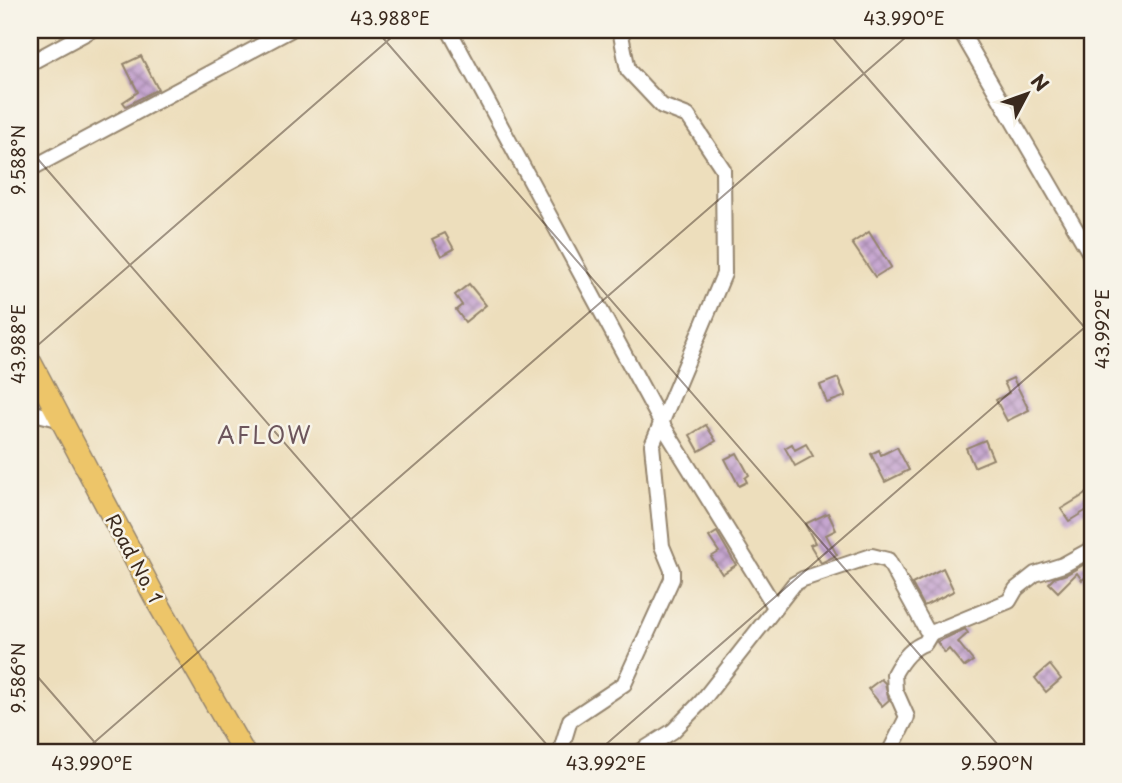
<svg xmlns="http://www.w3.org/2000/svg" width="1122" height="783" viewBox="0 0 1122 783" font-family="'Playpen Sans',sans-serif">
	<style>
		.building { fill: url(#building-cross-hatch) }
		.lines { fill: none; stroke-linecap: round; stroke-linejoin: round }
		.minor-casing { stroke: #94846d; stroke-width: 18 }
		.highway-casing { stroke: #94846d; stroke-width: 24 }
		.minor { stroke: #fff; stroke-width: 14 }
		.highway { stroke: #edc569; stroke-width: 21 }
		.ticks { fill: none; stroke: #3b2a1e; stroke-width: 2; stroke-opacity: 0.45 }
		.labels { text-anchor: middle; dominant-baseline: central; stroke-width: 5; stroke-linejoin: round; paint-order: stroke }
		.street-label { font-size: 19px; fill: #3b2a1e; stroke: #f7f3e8 }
		.quarter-label { font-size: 23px; letter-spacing: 2px; fill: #6c555c; stroke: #f7f3e8 }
		.neatline { fill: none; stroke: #3b2a1e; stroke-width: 2.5 }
		.ticks-label { font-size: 18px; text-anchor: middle; fill: #3b2a1e }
	</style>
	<defs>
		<pattern id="building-cross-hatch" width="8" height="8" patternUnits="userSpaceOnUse" patternTransform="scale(1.75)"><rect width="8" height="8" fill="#c6a6d0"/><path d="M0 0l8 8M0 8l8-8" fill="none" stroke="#a287a8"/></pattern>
	</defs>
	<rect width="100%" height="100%" fill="#f7f3e8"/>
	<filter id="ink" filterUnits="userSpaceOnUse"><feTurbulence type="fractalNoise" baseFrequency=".0143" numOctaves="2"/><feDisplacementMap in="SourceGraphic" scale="14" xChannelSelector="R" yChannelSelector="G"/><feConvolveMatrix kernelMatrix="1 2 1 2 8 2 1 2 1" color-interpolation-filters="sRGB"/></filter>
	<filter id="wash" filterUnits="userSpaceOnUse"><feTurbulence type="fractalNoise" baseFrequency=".00686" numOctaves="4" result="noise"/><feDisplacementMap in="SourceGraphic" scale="28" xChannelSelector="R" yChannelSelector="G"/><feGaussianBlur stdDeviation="1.57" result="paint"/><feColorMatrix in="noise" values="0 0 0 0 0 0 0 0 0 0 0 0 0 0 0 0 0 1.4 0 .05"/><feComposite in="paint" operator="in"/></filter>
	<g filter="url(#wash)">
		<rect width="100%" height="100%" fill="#eddebc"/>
		<g id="blocks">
			<!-- building -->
			<g class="building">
				<path d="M 141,56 L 158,89 L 126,106 L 123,102 L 138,92 L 124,64 Z"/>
				<path d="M 869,232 L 891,267 L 875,277 L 852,243 Z"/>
				<path d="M 445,233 L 454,249 L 441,256 L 432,239 Z"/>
				<path d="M 469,284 L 486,305 L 465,322 L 456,310 L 462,305 L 455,295 Z"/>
				<path d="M 838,378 L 846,396 L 827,403 L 820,385 Z"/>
				<path d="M 1013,378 L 1029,410 L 1007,421 L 996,400 L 1009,393 L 1004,382 Z"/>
				<path d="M 706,425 L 716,441 L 699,451 L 690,435 Z"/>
				<path d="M 985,440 L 993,459 L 974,467 L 966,448 Z"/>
				<path d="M 792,444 L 795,450 L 806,444 L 813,456 L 795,466 L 785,448 Z"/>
				<path d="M 897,447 L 909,470 L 885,482 L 871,454 L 879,450 L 881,455 Z"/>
				<path d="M 737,453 L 749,475 L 745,478 L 747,482 L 739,486 L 725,459 Z"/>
				<path d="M 1092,490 L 1092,507 L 1069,521 L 1061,509 Z"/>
				<path d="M 828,513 L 836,530 L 826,535 L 837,555 L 821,563 L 810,545 L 815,543 L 805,524 Z"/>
				<path d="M 717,532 L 736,565 L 722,574 L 711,557 L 719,552 L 709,537 Z"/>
				<path d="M 1092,560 L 1092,572 L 1082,580 L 1077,573 L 1058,592 L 1049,583 L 1054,578 L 1067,574 Z"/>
				<path d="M 943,568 L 954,591 L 924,606 L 912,584 Z"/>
				<path d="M 965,629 L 968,633 L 958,642 L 973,661 L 964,667 L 949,649 L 945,653 L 937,642 Z"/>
				<path d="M 1050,665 L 1061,679 L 1046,692 L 1035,678 Z"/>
				<path d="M 881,679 L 885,683 L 889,700 L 882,706 L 868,689 Z"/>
			</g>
		</g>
	</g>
	<g filter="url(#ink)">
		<use href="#blocks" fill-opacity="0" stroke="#94846d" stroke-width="2"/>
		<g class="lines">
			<!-- minor casing -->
			<g class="minor-casing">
				<g id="minor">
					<path d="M 449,30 L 662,424 L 775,607"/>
					<path d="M 960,30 L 1092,257"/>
					<path d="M 30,63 L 91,30"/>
					<path d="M 30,169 L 290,30"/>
					<path d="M 30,412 L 62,420"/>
					<path d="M 560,753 L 570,720 L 624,684 L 672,579 L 672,570 L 662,546 L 652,445 L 724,274 L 723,169 L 688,116 L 662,106 L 628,70 L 620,30"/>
					<path d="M 638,753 L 673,731 L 702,701 L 794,584 L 803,579 L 872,556 L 888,560 L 926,629 L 931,633 L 1009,601 L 1016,589 L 1035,574 L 1063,565 L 1092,549"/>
					<path d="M 889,753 L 907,717 L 895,690 L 894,674 C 901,661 910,648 925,643 L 931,633"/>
				</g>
			</g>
			<!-- highway casing -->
			<g class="highway-casing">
				<path id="highway" d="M 30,361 L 158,603 L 244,753"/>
			</g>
			<!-- minor -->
			<use href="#minor" class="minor"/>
			<!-- highway -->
			<use href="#highway" class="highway"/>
		</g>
	</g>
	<!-- ticks -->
	<path class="ticks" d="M 376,30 L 1005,753M 826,30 L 1092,336M 30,150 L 554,753M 30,352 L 400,30M 30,668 L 104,753M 82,753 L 914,30M 596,753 L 1092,321"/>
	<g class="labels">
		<!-- street labels -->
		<g class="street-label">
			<text transform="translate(135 558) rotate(62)">Road No. 1</text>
		</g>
		<!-- quarter labels -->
		<g class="quarter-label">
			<text x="265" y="434">AFLOW</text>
		</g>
	</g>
	<!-- margin -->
	<rect width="1122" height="783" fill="none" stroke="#f7f3e8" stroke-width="77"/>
	<!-- north arrow -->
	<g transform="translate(1027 94) rotate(49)" stroke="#f7f3e8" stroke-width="5" paint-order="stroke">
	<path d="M0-5L12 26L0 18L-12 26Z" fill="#3b2a1e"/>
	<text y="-10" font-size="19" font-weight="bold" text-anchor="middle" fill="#3b2a1e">N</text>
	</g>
	<rect x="38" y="38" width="1046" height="706" class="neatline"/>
	<g class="ticks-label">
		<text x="390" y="25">43.988°E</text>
		<text x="904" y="25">43.990°E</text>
		<text transform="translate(19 160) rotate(-90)" y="6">9.588°N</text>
		<text transform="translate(1103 329) rotate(-90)" y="6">43.992°E</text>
		<text transform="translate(19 344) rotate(-90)" y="6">43.988°E</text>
		<text transform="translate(19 678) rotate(-90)" y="6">9.586°N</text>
		<text x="92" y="770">43.990°E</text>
		<text x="606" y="770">43.992°E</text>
		<text x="997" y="770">9.590°N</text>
	</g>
</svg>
